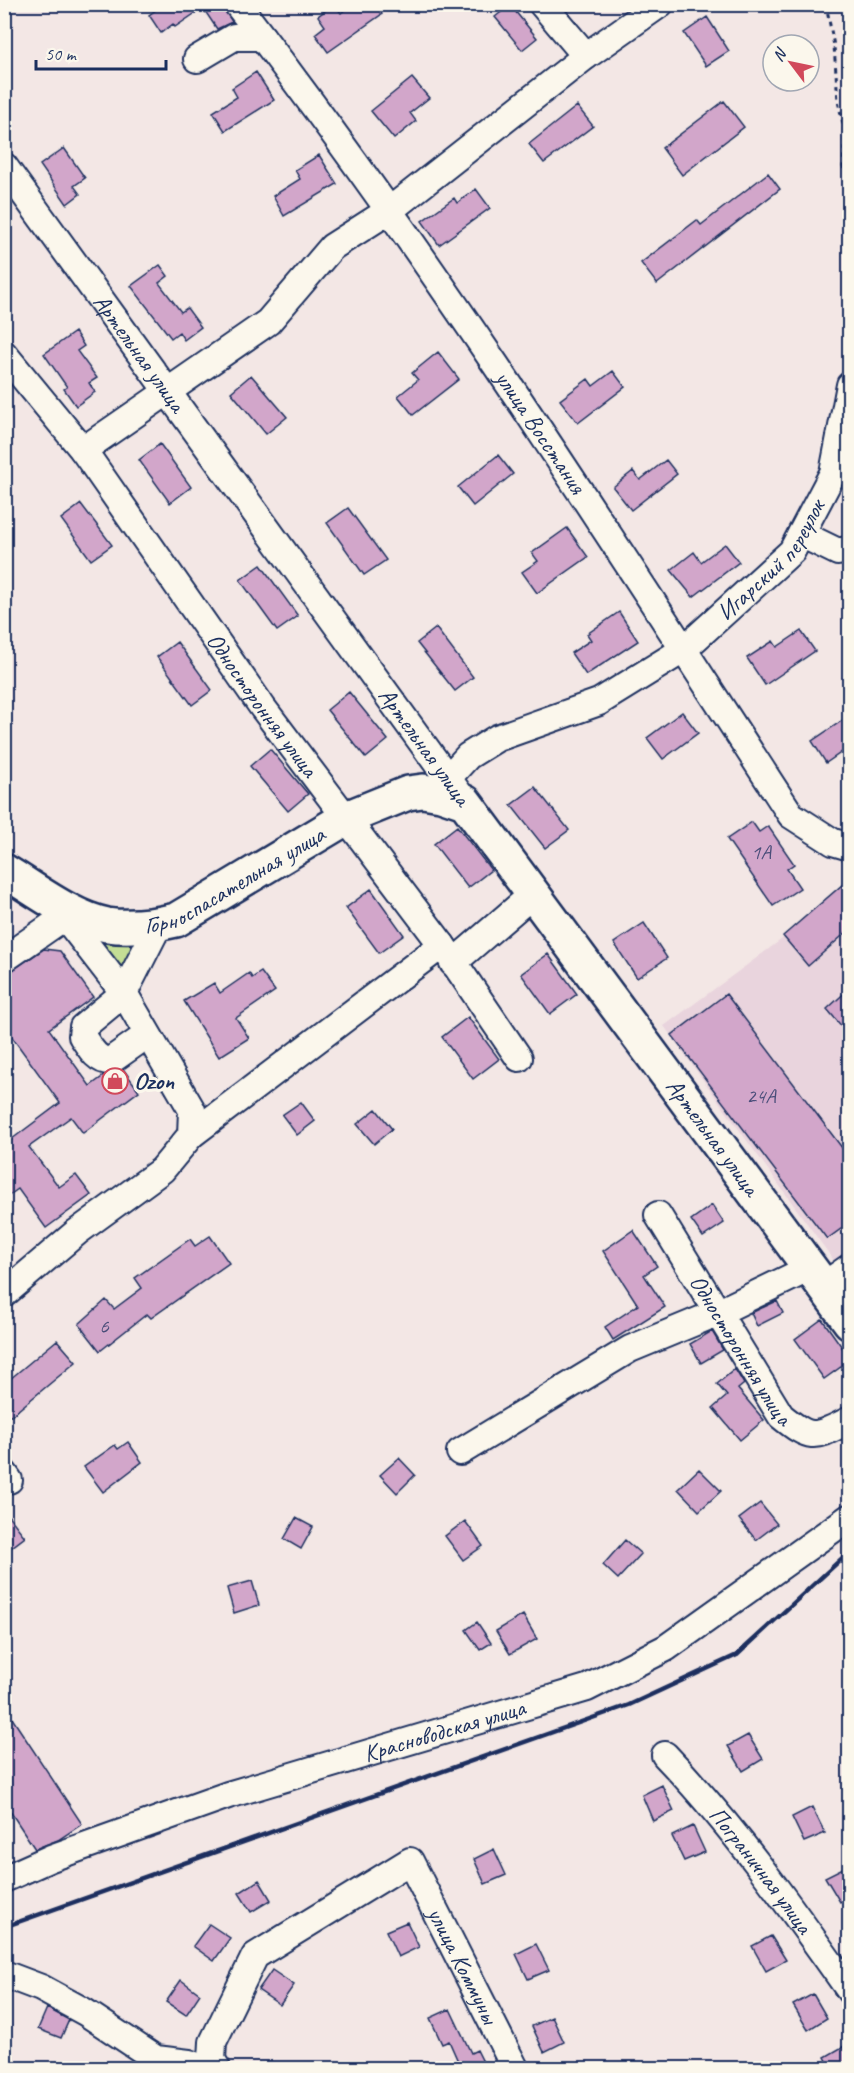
<svg xmlns="http://www.w3.org/2000/svg" width="854" height="2073" viewBox="0 0 854 2073" font-family="Caveat,sans-serif">
  <rect width="100%" height="100%" fill="#f3e7e5"/>
  <filter id="ink" filterUnits="userSpaceOnUse"><feTurbulence type="fractalNoise" baseFrequency=".0167" numOctaves="2"/><feDisplacementMap in="SourceGraphic" scale="12" xChannelSelector="R" yChannelSelector="G"/><feConvolveMatrix kernelMatrix="1 2 1 2 8 2 1 2 1" color-interpolation-filters="sRGB"/></filter>
  <g filter="url(#ink)">
    <path fill="#e9d4dd" d="M849,883v380l-9,6 -176,-243 171,-126z"/>
    <path fill="#c4de95" stroke="#70867a" stroke-width="1.5" d="M95,943h42l-19,29z"/>
    <path fill="#d2a6ca" stroke="#1b2f5e" stroke-width="1.5" d="M164,4h58l10,18 -15,7 -14,-21 -28,19 -2,-3 -12,9 -12,-18z
      M334,4l7,9 11,-9h23l7,10 -54,38 -13,-18 10,-8 -7,-10z
      M510,5l27,33 -15,12 -27,-33z
      M707,17l22,34 -23,15 -22,-33z
      M256,72l18,28 -49,31 -12,-19 24,-15 -5,-9z
      M412,78l17,20 -19,15 6,8 -22,18 -23,-28z
      M724,101l20,26 -62,48 -20,-27z
      M577,106l16,20 -49,37 -15,-19z
      M64,148l21,30 -11,8 6,8 -13,10 -27,-39z
      M319,155l18,29 -53,32 -11,-20 27,-17 -5,-9z
      M768,173l12,16 -123,95 -16,-21 56,-43 4,5z
      M476,189l14,19 -51,37 -17,-24 32,-23 3,5z
      M160,265l8,11 -9,7 22,29 6,-4 14,19 -17,13 -5,-8 -8,6 -40,-52z
      M75,332l9,14 -7,5 20,27 -8,5 6,9 -19,14 -12,-17 3,-2 -23,-33z
      M438,352l21,27 -46,36 -15,-19 20,-16 -6,-7z
      M613,371l12,16 -47,36 -18,-23 28,-21 5,7z
      M251,375l36,42 -21,17 -35,-42z
      M160,444l31,43 -21,16 -31,-43z
      M498,455l15,19 -40,32 -15,-19z
      M666,460l11,14 -46,36 -18,-23 20,-16 7,9z
      M81,504l31,41 -21,15 -30,-41z
      M348,508l38,52 -22,15 -37,-52z
      M567,528l21,29 -51,36 -15,-21 16,-11 -6,-8z
      M725,544l14,18 -46,35 -22,-27 23,-18 7,10z
      M261,565l37,51 -21,15 -37,-51z
      M619,612l19,29 -52,34 -15,-22 20,-13 -4,-6z
      M436,628l37,49 -18,14 -38,-48z
      M801,631l14,20 -50,34 -18,-27 26,-17 4,6z
      M177,642l35,48 -20,15 -35,-48z
      M349,692l39,48 -22,18 -39,-48z
      M682,712l16,21 -35,26 -16,-21z
      M849,716v31l-23,16 -14,-22z
      M270,749l38,45 -20,17 -38,-45z
      M535,787l34,43 -24,18 -34,-43z
      M752,822l7,10 9,-6 26,38 -7,5 13,19 -27,18 -46,-67z
      M457,826l34,44 -23,18 -34,-44z
      M849,879v51l-41,36 -25,-30z
      M371,889l33,46 -25,18 -33,-45z
      M644,923l23,35 -30,20 -23,-35z
      M44,949l16,2 33,46 -44,32 41,57 15,-11 19,-5 15,21 -56,42 -12,-16 -42,30 30,40 17,-12 15,20 -45,33 -28,-39 -14,10v-54l56,-42 -56,-77v-50z
      M548,954l29,40 -27,20 -29,-40z
      M261,972l14,19 -39,27 13,20 -30,19 -35,-56 30,-18 6,10 29,-20 3,5z
      M849,989v46l-22,-26z
      M726,994l123,163v66l-22,16 -155,-204z
      M468,1017l31,42 -26,20 -31,-42z
      M301,1102l14,19 -18,14 -15,-20z
      M376,1109l16,20 -18,15 -17,-20z
      M712,1205l12,18 -21,14 -12,-17z
      M633,1230l24,36 -13,9 21,32 -52,33 -8,-13 33,-22 -35,-54z
      M210,1236l19,27 -78,55 -4,-4 -47,37 -21,-27 27,-24 8,9 28,-21 -7,-10 55,-39 5,7z
      M777,1301l6,12 -26,13 -6,-13z
      M822,1319l27,38v4l-25,18 -29,-40z
      M712,1331l11,19 -22,13 -11,-19z
      M57,1340l19,22 -65,54 -7,-7v-25z
      M735,1369l9,15 -6,5 26,31 -24,20 -27,-32 14,-12 -10,-12z
      M128,1442l14,20 -39,30 -19,-25 31,-22 3,4z
      M399,1458l16,17 -18,18 -17,-18z
      M699,1469l22,22 -22,20 -21,-22z
      M760,1503l17,21 -21,16 -17,-21z
      M4,1510l21,27 -21,16z
      M296,1518l17,9 -12,22 -17,-10z
      M465,1521l18,25 -20,14 -18,-24z
      M625,1540l16,14 -23,25 -15,-14z
      M252,1581l7,24 -25,8 -7,-25z
      M523,1615l14,24 -27,15 -14,-23z
      M477,1622l14,21 -11,7 -14,-20z
      M4,1706l78,118 -24,16 -23,9 -31,-47z
      M748,1735l15,24 -20,12 -15,-25z
      M662,1785l12,26 -21,10 -11,-26z
      M812,1807l13,26 -21,9 -12,-25z
      M693,1826l12,26 -21,9 -12,-25z
      M494,1849l12,26 -21,9 -11,-25z
      M845,1867l4,7v23l-9,5 -15,-25z
      M259,1880l12,20 -20,12 -12,-19z
      M407,1922l12,25 -21,10 -12,-26z
      M209,1924l21,14 -16,23 -21,-15z
      M771,1936l15,24 -20,11 -14,-25z
      M536,1944l13,26 -21,9 -12,-25z
      M272,1970l22,15 -14,20 -22,-15z
      M181,1980l19,14 -14,21 -20,-13z
      M813,1994l14,24 -19,12 -15,-25z
      M47,2008l22,12 -8,18 -23,-9z
      M450,2009l21,44 6,-3 9,18h-25l-12,-27 -7,3 -12,-26z
      M552,2017l12,25 -20,10 -12,-26z
      M844,2046l5,9v13h-18l-6,-11z"/>
    <g fill="none" stroke-linecap="round" stroke-linejoin="round">
      <g stroke="#1b2f5e" stroke-width="30">
        <g id="minor">
          <path id="s1" d="M237,4c200,260 376,537 554,811l42,27 17,5"/>
          <path d="M542,4l44,52"/>
          <path d="M197,59l37,-22h28"/>
          <path id="s2" d="M4,166l461,636"/>
          <path id="s3" d="M4,354l79,96 180,258 179,237 77,113"/>
          <path d="M83,450l185,-128 64,-75 58,-37 196,-154 74,-52"/>
          <path d="M801,534l37,18 12,-3"/>
          <path id="s4" d="M448,778l20,-22 29,-18 102,-36 84,-52 109,-99 41,-78 17,-88"/>
          <path d="M65,917l59,76 -41,34 -1,9c7,10 14,25 28,25l37,-26"/>
          <path d="M4,959l69,-48"/>
          <path d="M453,963l80,-69"/>
          <path d="M191,1135l251,-190"/>
          <path id="s5" d="M658,1215l123,201c32,26 34,21 69,4"/>
          <path d="M823,1286l27,-19"/>
          <path d="M4,1294l73,-62 85,-62 29,-35 1,-25 -68,-117 35,-69"/>
          <path d="M460,1452l170,-103 87,-36 93,-45"/>
          <path d="M4,1473l5,7"/>
          <path id="s6" d="M665,1755c69,72 127,154 185,236"/>
          <path id="s7" d="M4,1879l47,-21 177,-63 359,-107 79,-40 184,-131"/>
          <path d="M4,1974l37,14 44,24 71,47 33,4 16,5"/>
          <path id="s8" d="M217,2068l-5,-8 1,-18 42,-86 155,-95 105,207"/>
        </g>
      </g>
      <g stroke="#1b2f5e" stroke-width="38">
        <g id="major">
          <path id="s9" d="M4,871c31,18 67,47 103,54 21,3 48,0 69,-5l170,-102 62,-25 15,-2 18,3 24,8 385,520"/>
        </g>
      </g>
      <path stroke="#1b2f5e" stroke-width="3" stroke-dasharray="4.5 4.5" stroke-linecap="butt" d="M826,4l8,42 4,55 7,32 -2,34 7,19"/>
      <use href="#minor" stroke="#fbf7ec" stroke-width="26"/>
      <use href="#major" stroke="#fbf7ec" stroke-width="33"/>
      <path stroke="#1b2f5e" stroke-width="4.5" d="M4,1927l625,-222 108,-50 113,-104"/>
    </g>
  </g>
  <defs>
    <g id="shop-ring" transform="scale(1.35)"><circle r="9.5" fill="#fbf7ec" stroke="#d1495b" stroke-width="1.5"/><path d="M-5-2.5h2.3a2.7 3.5 0 0 1 5.4 0H5L5.5 6h-11ZM-1.5-2.5h3a1.5 2.3 0 0 0-3 0Z" fill="#d1495b"/></g>
  </defs>
  <g fill-rule="evenodd">
    <use href="#shop-ring" x="115" y="1081"/>
  </g>
  <g text-anchor="middle" dominant-baseline="central" stroke-width="6" stroke-linejoin="round" paint-order="stroke">
    <g font-size="21" fill="#494d79">
      <text x="761" y="852">1А</text>
      <text x="761" y="1096">24А</text>
      <text x="104" y="1326">6</text>
    </g>
    <g font-size="24" fill="#1b2f5e" stroke="#fbf7ec">
      <text stroke="none"><textPath href="#s2" startOffset="231">Артельная улица</textPath></text>
      <text stroke="none"><textPath href="#s1" startOffset="525">улица Восстания</textPath></text>
      <text stroke="none"><textPath href="#s4" startOffset="398">Игарский переулок</textPath></text>
      <text stroke="none"><textPath href="#s3" startOffset="436">Односторонняя улица</textPath></text>
      <text stroke="none"><textPath href="#s2" startOffset="717">Артельная улица</textPath></text>
      <text stroke="none"><textPath href="#s9" startOffset="256">Горноспасательная улица</textPath></text>
      <text stroke="none"><textPath href="#s9" startOffset="927">Артельная улица</textPath></text>
      <text stroke="none"><textPath href="#s5" startOffset="158">Односторонняя улица</textPath></text>
      <text stroke="none"><textPath href="#s7" startOffset="465">Красноводская улица</textPath></text>
      <text stroke="none"><textPath href="#s6" startOffset="150">Пограничная улица</textPath></text>
      <text stroke="none"><textPath href="#s8" startOffset="422">улица Коммуны</textPath></text>
    </g>
    <g font-size="24" font-weight="bold" fill="#1b2f5e" stroke="#fbf7ec" text-anchor="start">
      <text x="134" y="1081">Ozon</text>
    </g>
  </g>
  <rect width="854" height="2073" fill="none" stroke="#fbf7ec" stroke-width="24"/>
  <rect x="12" y="12" width="830" height="2049" fill="none" stroke="#1b2f5e" stroke-width="2" filter="url(#ink)"/>
  <g transform="translate(791 63) rotate(302)"><circle r="28" fill="#fbf7ec" stroke="#a1a7b3" stroke-width="1.5"/>
  <path d="M0-4.5L10 22L0 15L-10 22Z" fill="#d1495b"/>
  <text y="-9" font-size="16" font-weight="bold" text-anchor="middle" fill="#1b2f5e">N</text>
  </g>
  <path d="M36 60v9h130v-9" fill="none" stroke="#1b2f5e" stroke-width="3"/>
  <text x="45" y="60" font-size="18" fill="#1b2f5e" stroke="#fbf7ec" stroke-width="4.5" paint-order="stroke">50 m</text>
</svg>
